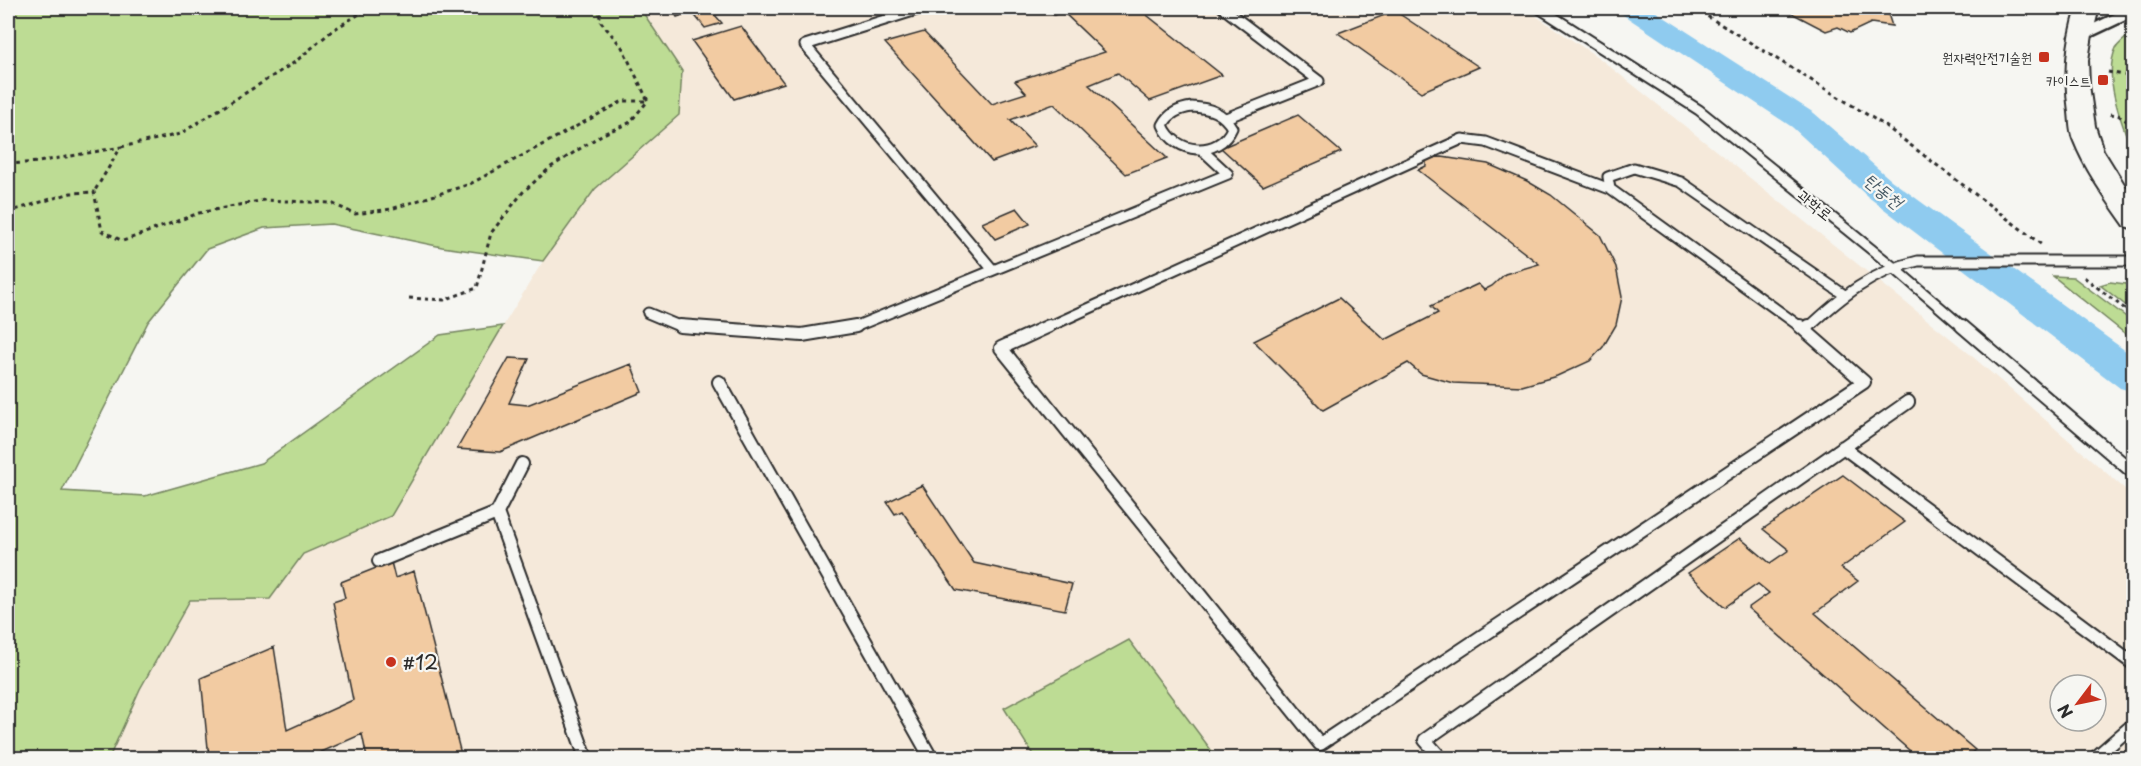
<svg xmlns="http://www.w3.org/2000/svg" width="2141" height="766" viewBox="0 0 2141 766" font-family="'Playpen Sans','Poor Story',sans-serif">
  <rect width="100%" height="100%" fill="#f6f6f2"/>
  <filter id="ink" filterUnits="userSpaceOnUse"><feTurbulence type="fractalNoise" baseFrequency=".0167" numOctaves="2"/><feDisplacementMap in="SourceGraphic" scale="12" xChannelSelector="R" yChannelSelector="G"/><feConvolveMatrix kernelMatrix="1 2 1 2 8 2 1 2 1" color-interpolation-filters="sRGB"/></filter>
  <g filter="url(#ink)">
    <path fill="#f5e9da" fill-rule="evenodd" d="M640,8h884l75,50 121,96 245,196 168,146v262h-2024l31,-69 50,-89 80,-1 33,-45 88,-38 112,-190 40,-65 52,-72 84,-74 3,-44zM2060,685h36v36h-36z"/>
    <path fill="#bddc94" stroke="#748460" stroke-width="1.5" d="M8,8h632l42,63 -3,44 -84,74 -52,72 -101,-14 -111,-23 -67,4 -57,21 -59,73 -86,169 83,5 116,-33 179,-128 63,-9 -112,190 -88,38 -33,45 -80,1 -50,89 -31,69h-101z
      M2133,32v121c-10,-27 -31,-76 -17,-105 3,-5 12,-12 17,-16z
      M2053,276l20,1 60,45v18z
      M2110,282l23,3v26l-33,-26z
      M1129,640l88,118h-182l-31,-50z"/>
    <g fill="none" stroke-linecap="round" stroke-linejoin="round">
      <path fill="#8fcbef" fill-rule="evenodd" d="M1618,8h32l164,105 77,67 243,177v35l-14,-4 -253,-192 -75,-69 -170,-113z"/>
    </g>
    <path fill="#f2cba2" stroke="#2b2b2b" stroke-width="1.5" d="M672,8h56l2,2 -15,5 7,8 -17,5 -13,-16 -15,5z
      M1046,8h92l84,67 -72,26 -32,-28 -29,12 78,73 -41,16 -72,-70 -44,16 25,26 -43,16 -107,-119 39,-11 68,72 34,-11 -11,-12 90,-29 -43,-41 -8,4z
      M1782,8h114l3,1 -11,5 4,12 -21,-3 -21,10 -12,-6 -12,4z
      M1395,11l84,56 -58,25 -83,-59z
      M741,26l43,57 -50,16 -42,-58z
      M1298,115l43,37 -78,34 -42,-38z
      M1442,157l46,7 39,17 24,14 49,40 16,32 6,30 -6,28 -13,22 -13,14 -33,15 -35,10 -69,-3 -32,-9 -13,-11 -85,47 -69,-69 85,-43 46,42 53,-27 -7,-7 47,-22 6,6 8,-4 13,-12 34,-10 -121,-94 8,-4v-8z
      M1017,208l13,16 -35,15 -13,-16z
      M509,358l20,1 -20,44 18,2 104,-41 11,28 -142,60 -43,-3z
      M1843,475l62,47 -64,46 17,13 -43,32 160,137 -10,8h-18l-10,-8 -11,8h-8l-170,-150 21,-15 -11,-9 -33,23 -37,-34 52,-35 30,25 19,-13 -26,-21z
      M922,485l52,78 98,21 -7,26 -109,-20 -54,-79 -7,3 -8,-12z
      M391,562l4,16 19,-7 48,187h-95l-5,-24 -54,24h-99l-8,-80 73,-31 13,83 66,-30 -20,-98 12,-4 -4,-16z"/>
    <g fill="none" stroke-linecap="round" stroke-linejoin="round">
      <g stroke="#2b2b2b" stroke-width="13">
        <path id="lane-far1" d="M923,8l-118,37 188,225
          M1223,8l96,73
          M1539,8l160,102 193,156 72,62
          M1192,107c17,1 31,5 40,21 -13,30 -57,27 -69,-3 6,-12 16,-16 29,-18z
          M1226,118l93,-37
          M1610,189l-2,-12 26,-9 47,14 162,112
          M648,313l31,13 21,2
          M852,328l376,-154 -27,-25
          M1046,328l416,-189 24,3 124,47 192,139
          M1808,328c33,-31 65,-57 110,-67h216"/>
      </g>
      <g stroke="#2b2b2b" stroke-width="16">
        <path id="lane" d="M680,326l122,9 54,-9
          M1049,326l-48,22 319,396 544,-362 -64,-56
          M1962,326l172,147
          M1805,330l4,-4
          M719,382l212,376
          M1843,447l291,217
          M522,464l-25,49 89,245
          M379,561l118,-48
          M1441,758l-16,-18 483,-338
          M2095,758l39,-34"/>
      </g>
      <g stroke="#2b2b2b" stroke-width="5">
        <path id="street" d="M2127,8h7v8l-51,24 -5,2 -8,-5 3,-3z"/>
      </g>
      <g stroke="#2b2b2b" stroke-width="4">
        <path id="secondary" d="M2077,8h22l-7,27 -4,25 1,25 6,41 8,24 31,50v29l-9,-3c-19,-27 -40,-56 -52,-87 -3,-8 -3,-18 -4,-27 -5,-37 -3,-68 8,-104z"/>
      </g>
      <path stroke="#2b2b2b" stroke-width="3" stroke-dasharray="4 4" stroke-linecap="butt" d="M1694,8l190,117 158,120
        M361,13l25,-5
        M2108,72l26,5
        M2110,114l8,1 16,11
        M121,147l59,-13 115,-72 38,-32 28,-17 -2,-5
        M8,164l30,-2 83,-15 -27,45
        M8,212l63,-19 23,-1 8,39 21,10 76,-28 65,-13 67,3 24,11 36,-5 79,-25 153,-83h25l-26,-54 -21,-25 -3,-14
        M2084,277l50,39
        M409,298l35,2 33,-12 14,-55 32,-41 28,-25 52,-33 26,-11 19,-22"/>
      <use href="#lane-far1" stroke="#f6f6f2" stroke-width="9"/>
      <use href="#lane" stroke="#f6f6f2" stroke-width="12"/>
      <use href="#street" fill="#f6f6f2" fill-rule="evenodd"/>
      <use href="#secondary" fill="#f6f6f2" fill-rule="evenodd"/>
    </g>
  </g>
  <g fill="#c8321e" stroke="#f6f6f2" stroke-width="2">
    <rect x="2038" y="51" width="12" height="12" rx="3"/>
    <rect x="2097" y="74" width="12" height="12" rx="3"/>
    <circle cx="391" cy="662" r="6"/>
  </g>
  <g text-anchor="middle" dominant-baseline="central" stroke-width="4.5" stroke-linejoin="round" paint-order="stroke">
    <g font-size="14" fill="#2b2b2b" stroke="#f6f6f2" text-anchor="end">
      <text x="2032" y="57">원자력안전기술원</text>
      <text x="2091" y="80">카이스트</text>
    </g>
    <g font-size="16" fill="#2b2b2b" stroke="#f6f6f2">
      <text transform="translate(1816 204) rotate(39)">과학로</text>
    </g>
    <g font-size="18" font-style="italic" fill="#495b66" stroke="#f6f6f2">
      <text transform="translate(1884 190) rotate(39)">탄동천</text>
    </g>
    <g font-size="20" fill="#2b2b2b" stroke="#f6f6f2" text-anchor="start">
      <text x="403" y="662">#12</text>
    </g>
  </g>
  <rect width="2141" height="766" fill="none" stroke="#f6f6f2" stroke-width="30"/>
  <rect x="15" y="15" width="2111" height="736" fill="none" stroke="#2b2b2b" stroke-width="2" filter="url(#ink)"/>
  <g transform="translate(2078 703) rotate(238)"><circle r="28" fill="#f6f6f2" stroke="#a5a5a2" stroke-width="1.5"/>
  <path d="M0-4.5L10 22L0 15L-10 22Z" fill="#c8321e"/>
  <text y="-9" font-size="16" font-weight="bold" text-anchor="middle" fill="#2b2b2b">N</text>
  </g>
</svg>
